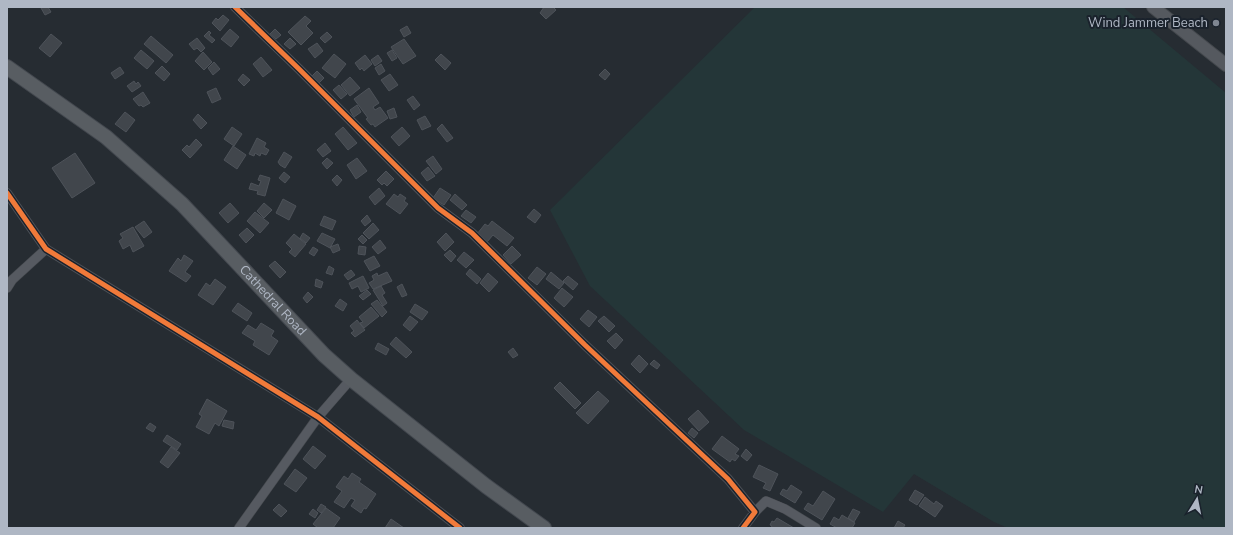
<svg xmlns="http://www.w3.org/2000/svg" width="1233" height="535" viewBox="0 0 1233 535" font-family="'Nunito Sans',sans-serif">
  <rect width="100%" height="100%" fill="#262c32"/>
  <path fill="#243638" d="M755,7h368l103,86v435h-218l-14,-6 -80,-48 -31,38 -139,-82 -154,-144 -40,-76z"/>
  <path fill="#41464c" stroke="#4e535a" d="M42,7h6l3,5 -6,3 -4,-7z
    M544,7h9l3,3 -10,9 -6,-6z
    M223,15l6,5 -9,11 -8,-8 4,-5 2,2z
    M305,16l6,5 -5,5 7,7 -12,12 -13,-13z
    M407,26l4,7 -7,4 -4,-7z
    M230,29l9,8 -8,10 -10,-8z
    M275,29l6,6 -5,4 -6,-5z
    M209,31l2,2 -2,2 6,5 -3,3 -8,-7z
    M327,32l5,5 -7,6 -5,-5z
    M51,34l11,9 -12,14 -11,-9z
    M151,36l22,19 -7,8 -22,-19z
    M197,38l8,10 -4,4 -4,-4 -3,2 -5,-6z
    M290,38l6,6 -6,5 -6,-5z
    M404,39l12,17 -13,8 -12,-17z
    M317,43l6,8 -8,7 -7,-9z
    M141,50l13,11 -7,8 -13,-11z
    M392,50l5,8 -5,3 -5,-8z
    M203,52l9,10 -8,8 -9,-9z
    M334,54l12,10 -11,14 -13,-10z
    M441,54l10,9 -6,7 -10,-10z
    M365,55l7,9 -8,7 -2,-3 -2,2 -5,-7z
    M378,55l4,6 -7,5 -4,-6z
    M261,57l11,13 -9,7 -10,-13z
    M214,62l6,7 -7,6 -5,-7z
    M381,64l4,7 -6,4 -4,-7z
    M162,66l8,8 -6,7 -9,-8z
    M120,67l4,6 -9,6 -4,-6z
    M605,69l5,5 -5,6 -6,-5z
    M317,71l7,7 -5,5 -7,-7z
    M243,74l7,6 -6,6 -6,-6z
    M390,74l8,11 -9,6 -8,-11z
    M350,77l10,11 -10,8 -9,-11z
    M134,81l2,3 2,-2 3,4 -9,6 -5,-6z
    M339,85l8,9 -6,5 -8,-9z
    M216,88l5,11 -9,4 -5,-11z
    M369,88l10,15 -6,4 2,3 5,-3 8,11 -13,9 -2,-3 -2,1 -5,-6 2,-1 -14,-19z
    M143,92l7,11 -7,4 -2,-2 -2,1 -6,-7z
    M413,96l7,9 -6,5 -7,-10z
    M357,105l4,7 -7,5 -4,-7z
    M394,108l3,9 -7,2 -3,-8z
    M125,112l10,8 -9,12 -11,-8z
    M198,114l9,9 -6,6 -8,-9z
    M425,116l6,10 -9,4 -5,-10z
    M442,124l11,14 -6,4 -10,-13z
    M232,127l10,7 -8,12 -10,-7z
    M343,127l14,16 -9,7 -13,-16z
    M402,127l8,9 -11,10 -8,-9z
    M257,138l9,5 -2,4 5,3 -3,5 -5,-2 -1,3 -5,-3 -1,3 -5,-2z
    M196,139l6,6 -12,13 -8,-8 5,-5 2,2z
    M325,143l6,8 -8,6 -6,-7z
    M233,146l13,9 -9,14 -13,-9z
    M284,152l8,5 -7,11 -5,-3 -2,-3z
    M75,153l20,30 -23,15 -20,-30z
    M433,156l9,13 -6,5 -10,-13z
    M327,158l6,5 -6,6 -5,-6z
    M357,158l10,13 -11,8 -9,-14z
    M428,167l7,9 -8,5 -6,-8z
    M386,171l8,8 -7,7 -3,-3 -2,2 -5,-5z
    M284,172l6,5 -5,6 -6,-5z
    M260,175l10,3 -5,18 -8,-2 1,-3 -9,-2 2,-6 8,3 2,-5 -3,-1z
    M337,175l5,5 -5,6 -5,-6z
    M379,188l6,8 -10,9 -6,-8z
    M440,188l11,7 -7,10 -11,-7z
    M394,194l4,3 2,-3 6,4 -2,3 4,3 -8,10 -14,-10z
    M455,194l12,11 -5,5 -12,-10z
    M283,199l13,7 -7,14 -13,-7z
    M230,203l9,10 -11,10 -9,-10z
    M264,203l8,7 -8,8 -7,-7z
    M534,209l7,6 -6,8 -8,-6z
    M466,210l10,7 -5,6 -10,-7z
    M255,212l14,11 -9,10 -13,-12z
    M367,215l4,6 -6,5 -4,-5z
    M324,216l12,5 -4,9 -12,-5z
    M144,221l8,11 -8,6 -9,-11z
    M492,221l22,17 -7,8 -14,-11 -6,7 -10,-8 8,-10 3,2z
    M373,223l6,7 -10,9 -6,-6z
    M133,227l11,19 -11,6 -3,-7 -7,4 -4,-8 4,-3 -3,-4z
    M247,228l7,7 -8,8 -7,-8z
    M303,233l7,5 -4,5 -6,-5z
    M322,233l13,6 -5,9 -13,-7z
    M446,233l8,9 -9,9 -8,-9z
    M294,234l12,10 -11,13 -6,-5 3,-3 -6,-6z
    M362,235l5,5 -4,4 -5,-5z
    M380,240l6,8 -8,6 -6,-7z
    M338,244l2,6 -7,3 -3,-6z
    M359,246l7,1 -1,8 -7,-1z
    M512,246l9,9 -10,9 -8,-9z
    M313,247l5,3 -4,6 -5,-3z
    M450,250l6,6 -5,6 -7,-7z
    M464,252l10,8 -8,8 -9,-8z
    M184,255l9,6 -8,11 6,4 -5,6 -17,-11 9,-13 3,3z
    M374,256l6,10 -10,5 -6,-10z
    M275,261l11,11 -6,6 -11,-12z
    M329,266l5,3 -2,6 -6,-2z
    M537,267l9,7 -9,11 -9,-7z
    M470,269l11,10 -4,5 -11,-10z
    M351,270l4,5 -7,5 -4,-5z
    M387,272l5,9 -19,8 -4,-6 5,-3 -2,-4 5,-3 1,3z
    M551,272l13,11 -5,6 -13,-10z
    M488,273l10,9 -9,10 -9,-9z
    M363,276l6,12 -8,4 -3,-6 -6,3 -3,-6z
    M568,276l10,8 -5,6 -10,-9z
    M215,279l11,8 -13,18 -15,-10 8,-12 4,3z
    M316,279l7,3 -2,6 -6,-2z
    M402,284l5,11 -5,2 -5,-10z
    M381,286l4,7 -3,2 5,8 -4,3 -10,-16z
    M562,288l11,9 -9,10 -10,-9z
    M367,290l4,4 -8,6 -4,-4z
    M308,292l5,5 -6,6 -4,-5z
    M340,299l7,5 -4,7 -8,-5z
    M377,300l10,12 -5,5 -11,-13z
    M238,303l14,10 -5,8 -15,-10z
    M415,304l13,8 -6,8 -12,-8z
    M371,307l8,9 -15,12 -4,-5 3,-1 -4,-5z
    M588,310l9,7 -8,10 -9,-8z
    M410,316l8,6 -8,9 -7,-6z
    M604,316l11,10 -6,6 -11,-11z
    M357,320l8,10 -10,7 -4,-4 3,-2 -4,-5z
    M261,323l13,8 -3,5 7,5 -9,14 -16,-10 2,-4 -13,-8 6,-8 8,5z
    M616,333l7,7 -8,9 -8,-8z
    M396,337l16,15 -6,6 -16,-14z
    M378,343l11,6 -3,6 -11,-6z
    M513,348l5,7 -5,3 -5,-6z
    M639,355l9,9 -8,9 -9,-9z
    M654,360l6,5 -3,4 -7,-5z
    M560,382l21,21 -6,6 -21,-21z
    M598,391l11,10 -21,23 -12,-11z
    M207,399l20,12 -8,15 -4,-3 -6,11 -13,-7 6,-11 -3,-2z
    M698,410l11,12 -10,9 -11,-12z
    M224,420l10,2 -1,7 -11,-3z
    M150,423l6,4 -3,5 -7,-4z
    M692,428l6,5 -4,5 -6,-5z
    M167,435l14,9 -4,6 -14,-9z
    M722,436l17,13 -4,5 4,2 -4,5 -3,-2 -2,3 -18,-13z
    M313,446l13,10 -11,13 -12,-10z
    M171,447l9,6 -12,15 -8,-6z
    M746,449l6,6 -5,6 -6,-5z
    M759,465l19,9 -8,17 -7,-3 3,-5 -13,-6z
    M295,469l12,9 -11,14 -12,-8z
    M352,473l9,6 -2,3 17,12 -10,15 -2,-1 -3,5 -10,-7 4,-6 -4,-2 -7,10 -10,-6 8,-11 -6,-4 8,-11 4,3z
    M791,485l11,7 -7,11 -15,-9 3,-5 4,2z
    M915,490l9,5 -7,10 -8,-5z
    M823,491l12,8 -13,21 -18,-11 4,-6 5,3z
    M925,497l9,7 2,-3 7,5 -8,11 -16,-11z
    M279,504l8,7 -6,6 -8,-7z
    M321,504l5,3 -5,6 -4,-3z
    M326,508l14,10 -7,10h-15l-5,-4z
    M313,509l5,4 -3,5 -6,-4z
    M853,509l7,3 -6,10 -6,-4z
    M842,515l13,8 -3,5h-15l-7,-4 4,-7 5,3z
    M777,518l17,10h-23l1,-2 -2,-1 2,-4 2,1z
    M391,519l13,9h-19z
    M898,521l7,4 -2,3h-9z"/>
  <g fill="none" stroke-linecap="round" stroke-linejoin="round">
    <g stroke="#44484d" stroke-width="10">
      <path id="street" d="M235,7l64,62 139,139 34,25 113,112 143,134 27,33 -12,16
        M7,193l39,56 272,168 142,111
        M7,288l5,-8 34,-31
        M755,512l11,-11 19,8 31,19
        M239,528l79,-111 33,-38"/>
    </g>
    <g stroke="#44484d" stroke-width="14">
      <path id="secondary" d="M1153,7l73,58"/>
    </g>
    <g stroke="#43484f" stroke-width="16">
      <g id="primary">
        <path id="s1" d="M7,67l99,70 76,67 142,151 27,24 135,107 58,42"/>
      </g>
    </g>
    <use href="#street" stroke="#565a61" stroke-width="9"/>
    <use href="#secondary" stroke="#55595f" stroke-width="12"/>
    <use href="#primary" stroke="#585d62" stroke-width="14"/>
    <g stroke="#1a222c" stroke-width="8">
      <path id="cycleway" d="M235,7l64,62 139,139 34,25 113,112 143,134 27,33 -12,16
        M7,193l39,56 272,168 142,111"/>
    </g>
    <use href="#cycleway" stroke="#f17a3a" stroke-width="5"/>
  </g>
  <circle fill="#7f8691" stroke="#1a222c" stroke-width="1.5" cx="1216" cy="23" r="4"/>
  <g text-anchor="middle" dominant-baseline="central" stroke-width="4" stroke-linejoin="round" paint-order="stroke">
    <g font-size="13" fill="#afb7c4" stroke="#1a222c" text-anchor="end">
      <text x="1208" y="23">Wind Jammer Beach</text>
    </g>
    <g font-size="13" fill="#afb7c4" stroke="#1a222c">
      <text stroke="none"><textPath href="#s1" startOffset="355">Cathedral Road</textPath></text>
    </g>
  </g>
  <rect width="1233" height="535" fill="none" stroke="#afb7c4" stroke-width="16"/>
  <g transform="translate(1197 499) rotate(10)" stroke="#1a222c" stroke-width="3" paint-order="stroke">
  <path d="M0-3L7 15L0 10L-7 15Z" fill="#afb7c4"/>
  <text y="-6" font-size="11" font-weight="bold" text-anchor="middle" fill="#afb7c4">N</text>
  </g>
</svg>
